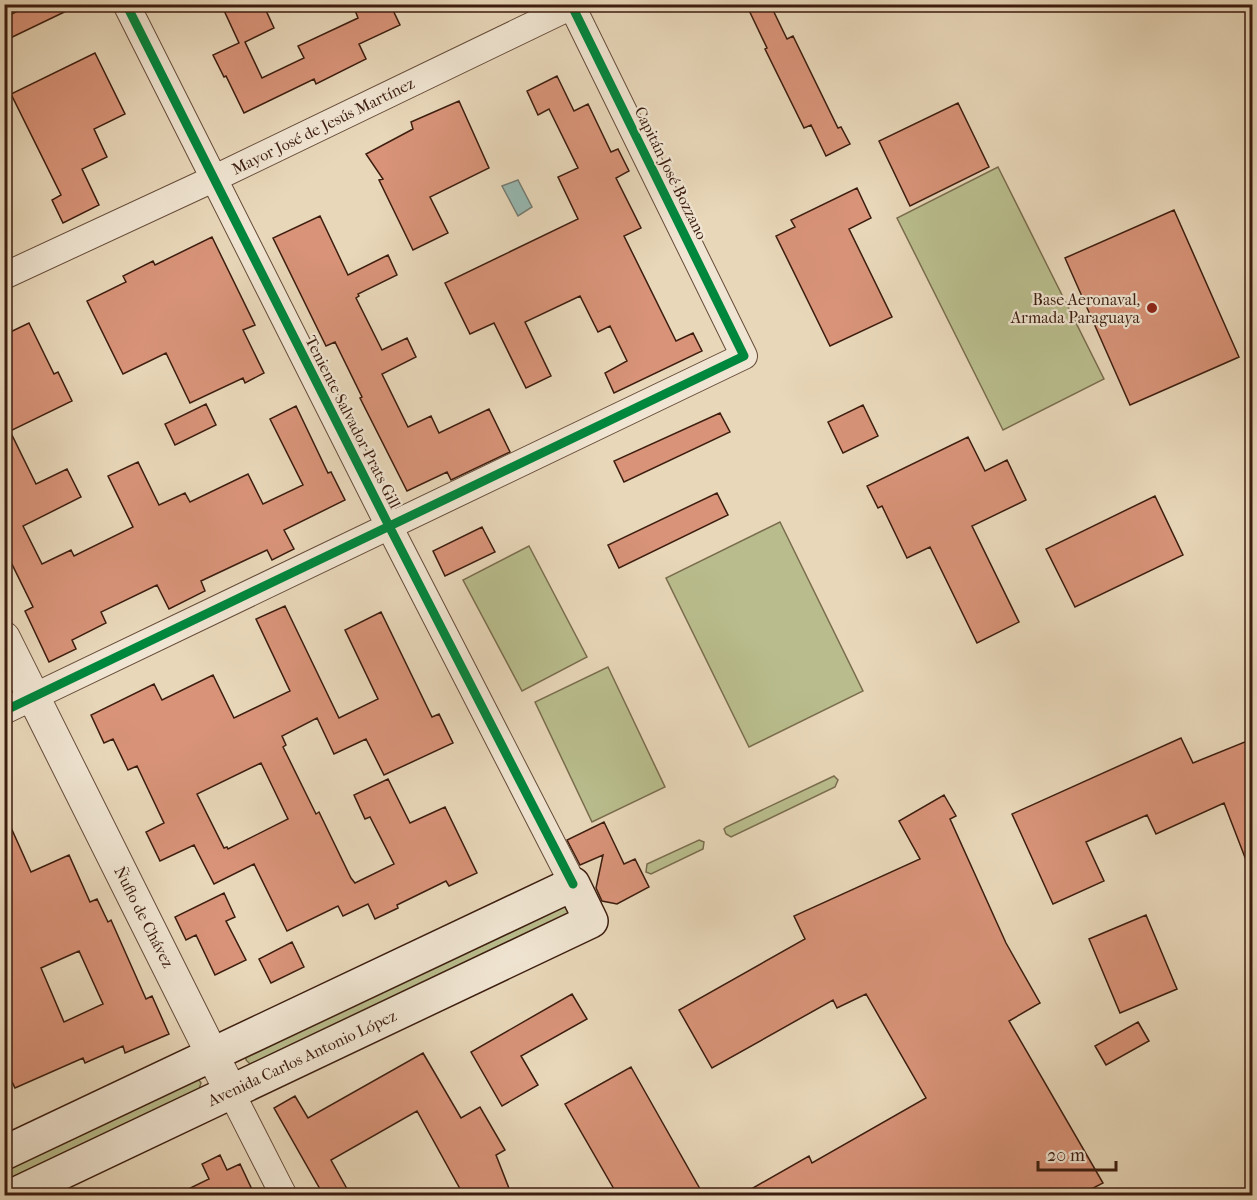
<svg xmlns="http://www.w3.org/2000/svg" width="1257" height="1200" viewBox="0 0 1257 1200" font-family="'IM FELL French Canon',serif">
  <rect width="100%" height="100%" fill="#e8d7b9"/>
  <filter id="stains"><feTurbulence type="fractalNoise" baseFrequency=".00333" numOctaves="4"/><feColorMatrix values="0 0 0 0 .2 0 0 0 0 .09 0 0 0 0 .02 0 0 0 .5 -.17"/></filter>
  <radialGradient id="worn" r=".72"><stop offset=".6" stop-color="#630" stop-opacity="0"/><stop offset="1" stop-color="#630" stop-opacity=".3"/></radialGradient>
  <path fill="#b9bd8d" stroke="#7a6d4e" stroke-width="1.5" d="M998,167l106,212 -101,51 -106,-212z
    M780,522l83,169 -114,56 -83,-169z
    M529,546l58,111 -65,34 -59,-111z
    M608,667l57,120 -73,35 -57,-120z
    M834,776l4,4 -3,7 -104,50 -5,-3 -2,-5 2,-2z
    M699,840l5,2 -1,7 -52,25 -5,-2 1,-8z
    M568,902l5,10 -319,151 -4,1 -4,-4v-4z
    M198,1079l3,4 -2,6 -194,92v-12z"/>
  <path fill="#97b9b3" stroke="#737b71" stroke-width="1.5" d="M518,180l14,27 -14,9 -16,-30z"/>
  <path fill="#d89378" stroke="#3c1d0f" stroke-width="1.5" fill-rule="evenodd" d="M31,4h50l-77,37v-23z
    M221,4h42l11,24 -29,14 17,36 42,-20 -6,-12 60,-28 -3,-8 11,-6h24l10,21 -41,19 7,15 -50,25 -2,-5 -70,34 -18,-37 -2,1 -11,-22 26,-12z
    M746,4h24l17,35 6,-3 45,92 3,-1 9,17 -24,12 -15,-31 -7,3 -39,-79 2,-1z
    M95,53l30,61 -31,15 13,28 -25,12 17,36 -36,18 -11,-23 9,-5 -50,-101z
    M557,76l17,35 14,-7 23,48 7,-3 11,22 -13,7 25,50 -17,8 52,105 17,-8 9,18 -88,42 -9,-20 22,-12 -17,-35 -12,6 -18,-36 -55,26 26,54 -25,12 -32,-65 -24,11 -25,-51 133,-64 -20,-42 20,-9 -29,-59 -11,6 -11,-24z
    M459,101l30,67 -59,29 18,36 -35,17 -34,-70 4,-1 -17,-25 47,-25 -2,-7z
    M958,103l31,64 -79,39 -31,-65z
    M857,188l14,30 -22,11 43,88 -62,29 -54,-110 19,-9 -4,-7z
    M1174,210l65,147 -109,48 -65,-147z
    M320,216l28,59 40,-20 9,20 -39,19 1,2 -3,2 26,52 25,-12 9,19 -34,17 26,53 23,-11 8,17 50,-24 21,43 -59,28 -4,-8 -40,19 -47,-93 2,-1 -27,-55 -9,4 -53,-108z
    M212,237l43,88 -12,5 21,43 -19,10 -2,-5 -53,25 -24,-50 -43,21 -36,-73 39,-19 -3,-6 30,-15 2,4z
    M29,323l25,51 4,-2 14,29 -62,30 26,53 31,-15 14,28 -58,29 19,38 29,-14 3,6 59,-29 -25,-51 30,-14 21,43 26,-12 5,9 58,-28 15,30 40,-19 -33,-66 26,-13 32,67 3,-1 14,28 -61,30 10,19 -22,11 -5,-10 -66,31 4,10 -36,18 -12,-24 -56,27 5,11 -34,17 4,9 -27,13 -24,-51 8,-4 -29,-59v-213z
    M206,404l10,21 -41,20 -10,-21z
    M863,405l15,31 -35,17 -15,-31z
    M720,413l10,19 -106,50 -10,-21z
    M968,437l17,34 22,-11 19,40 -54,26 47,96 -42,21 -47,-96 -23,11 -25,-52 -4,2 -11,-22z
    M717,493l11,22 -109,53 -11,-23z
    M1155,496l28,59 -108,52 -29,-58z
    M482,527l13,25 -50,24 -12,-25z
    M285,606l54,112 39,-19 -33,-69 36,-18 51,105 7,-3 14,29 -69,32 -18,-36 -32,15 -17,-36 -35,18 4,9 -3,2 33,67 3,-2 32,66 4,5 39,-19 -24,-47 -5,2 -11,-24 34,-16 22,44 35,-16 32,66 -28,13 -3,-5 -49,24 1,3 -23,11 -7,-15 -25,12 -5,-10 -51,25 -33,-67 -40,20 -20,-39 -34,16 -14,-29 18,-9 -27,-57 -9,4 -15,-31 -9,4 -13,-28 63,-31 8,16 51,-25 21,43 56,-27 -34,-72zM261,763l27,56 -60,30 -1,-2 -3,1 -27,-54z
    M1181,738l12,25 59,-24v134h-1l-27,-70 -68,31 -9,-19 -61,27 18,39 -51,23 -41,-90z
    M944,795l12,21 -6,3 56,124 34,60 -31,18 94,162 -25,13h-339l70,-40 3,7 114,-65 -60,-104 -29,14 -4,-8 -121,68 -33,-58 126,-71 -11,-23 126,-57 -21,-38z
    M4,812l27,60 38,-17 21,47 7,-3 11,23 3,-2 35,79 6,-3 17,38 -44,19 -2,-7 -38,17 -2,-5 -68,30 -11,-23zM79,951l24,53 -39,18 -23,-54z
    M604,822l20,42 11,-5 14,28 -32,17 -15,-3 -6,-13 7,-33 -23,10 -13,-25z
    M224,893l11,24 -9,4 20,39 -31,15 -19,-40 -10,5 -11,-23z
    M1146,915l31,74 -57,24 -31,-74z
    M292,942l12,25 -33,16 -12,-24z
    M572,994l15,25 -66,37 17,29 -36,21 -31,-54z
    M1138,1022l11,19 -43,24 -11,-19z
    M423,1053l38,65 19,-11 25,43 -9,5 16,41h-48l-47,-85 -86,49 20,36h-27l-50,-88 21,-12 13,22z
    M631,1067l73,129h-86l-53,-92z
    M220,1155l7,15 13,-6 15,32h-81l35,-17 -7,-15z"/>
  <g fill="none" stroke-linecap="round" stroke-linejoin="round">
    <g stroke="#674c3a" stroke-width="28">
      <path id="minor" d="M126,4l263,522 184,358
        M4,276l209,-97 363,-175
        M4,711l740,-355 -173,-352
        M231,1092l53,104"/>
    </g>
    <g stroke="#674c3a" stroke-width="34">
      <path id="tertiary" d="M4,638l227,454"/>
    </g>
    <g stroke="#3c1d0f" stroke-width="36">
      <path id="secondary" d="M4,1153l569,-269 18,37 -579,275"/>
    </g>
    <use href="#minor" stroke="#f0e5d2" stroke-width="26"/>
    <use href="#tertiary" stroke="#f0e5d2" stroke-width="32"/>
    <use href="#secondary" stroke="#f0e5d2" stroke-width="33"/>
    <g stroke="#f0e5d2" stroke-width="13">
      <path id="cycleway" d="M126,4l263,522 184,358
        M4,711l740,-355 -173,-352"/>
    </g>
    <use href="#cycleway" stroke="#00873e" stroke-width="9"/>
  </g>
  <circle fill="#8f2418" stroke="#f0e5d2" stroke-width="2" cx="1152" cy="308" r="6"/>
  <g text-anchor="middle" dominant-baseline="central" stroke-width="4.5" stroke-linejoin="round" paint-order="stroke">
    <g font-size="16" fill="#3c1d0f" stroke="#f0e5d2">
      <text transform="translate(323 126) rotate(-26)">Mayor José de Jesús Martínez</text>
      <text transform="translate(671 173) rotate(64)">Capitán José Bozzano</text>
      <text transform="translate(353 422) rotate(63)">Teniente Salvador Prats Gill</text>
      <text transform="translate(144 917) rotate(63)">Ñuflo de Chávez</text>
      <text transform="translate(302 1058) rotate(-25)">Avenida Carlos Antonio López</text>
    </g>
    <g font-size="16" fill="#3c1d0f" stroke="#f0e5d2" text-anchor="end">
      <text x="1140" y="299">Base Aeronaval,<tspan x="1140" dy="18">Armada Paraguaya</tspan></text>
    </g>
  </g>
  <rect width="1257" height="1200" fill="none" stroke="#e8d7b9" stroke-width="24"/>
  <rect x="6" y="6" width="1245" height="1188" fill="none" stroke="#3c1d0f" stroke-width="3"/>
  <rect x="12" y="12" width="1233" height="1176" fill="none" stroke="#3c1d0f" stroke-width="1.5"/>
  <path d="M1038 1161v9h78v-9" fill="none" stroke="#3c1d0f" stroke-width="3"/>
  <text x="1047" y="1161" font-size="18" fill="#3c1d0f" stroke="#f0e5d2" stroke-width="4.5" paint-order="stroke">20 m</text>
  <rect width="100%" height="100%" filter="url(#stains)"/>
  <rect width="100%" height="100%" fill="url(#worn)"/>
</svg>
